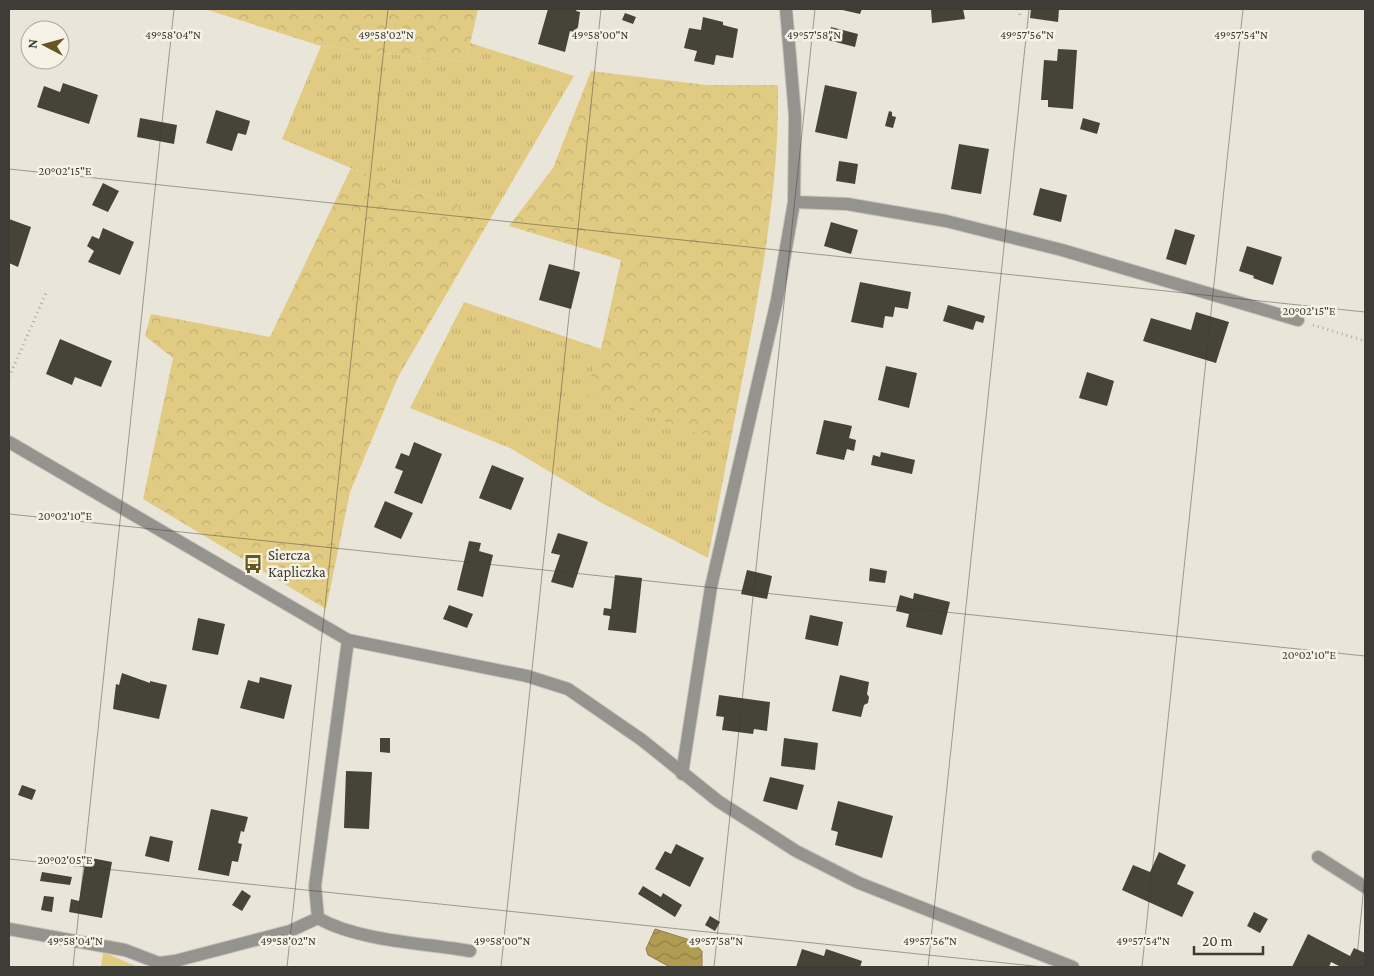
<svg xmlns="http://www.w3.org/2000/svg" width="1374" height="976" viewBox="0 0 1374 976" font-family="'Crimson Pro',serif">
  <defs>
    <pattern id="grass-tufts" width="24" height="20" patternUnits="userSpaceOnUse" patternTransform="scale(1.25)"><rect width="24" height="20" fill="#e1cb82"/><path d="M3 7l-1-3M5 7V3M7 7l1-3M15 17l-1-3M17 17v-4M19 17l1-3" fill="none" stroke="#c2af71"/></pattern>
    <pattern id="forest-crowns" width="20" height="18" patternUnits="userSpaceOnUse" patternTransform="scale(1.25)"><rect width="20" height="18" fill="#e1cb82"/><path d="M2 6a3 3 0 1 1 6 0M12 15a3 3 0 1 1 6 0" fill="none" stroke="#c2af71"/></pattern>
    <pattern id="water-waves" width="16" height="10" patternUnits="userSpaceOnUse" patternTransform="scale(1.25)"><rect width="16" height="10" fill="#b29c53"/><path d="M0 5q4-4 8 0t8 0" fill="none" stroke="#928046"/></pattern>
  </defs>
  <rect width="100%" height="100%" fill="#e9e5d9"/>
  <path fill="url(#grass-tufts)" d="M470,43l104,33 -85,145 -29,-13 -109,-40 -69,-29 39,-93 145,16z
    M464,302l137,47 -15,45 144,50 -22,114 -108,-56 -90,-54 -100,-40z
    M103,952l35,15h-37z"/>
  <path fill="url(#forest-crowns)" d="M205,9h273l-12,53 -145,-16z
    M591,71l115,14h72c2,121 -26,240 -48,359l-145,-50 16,-45 20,-89 -112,-34 44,-58z
    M351,168l109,40 29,13 -91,156 -48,115 -24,117 -183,-110 30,-141 -28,-22 6,-22 119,23z"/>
  <path fill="url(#water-waves)" stroke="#8f7f4b" d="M655,929l35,11 12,11v16h-32l-22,-12 -2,-6z"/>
  <path fill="#464339" d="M548,9h29l-1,2 4,1 -2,15 -4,5 -4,-1 -5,21 -27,-8z
    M838,9h24l-2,5z
    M931,9h32l2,10 -33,4z
    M1031,9h28l-1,13 -28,-4z
    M625,13l11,4 -3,7 -11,-4z
    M703,17l20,5v3l15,4 -5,29 -17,-3 -2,10 -20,-4 3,-10 -13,-3 5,-20 12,2z
    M831,27l27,7 -3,13 -27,-7z
    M1058,49l19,1 -4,59 -25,-2v-7h-7l3,-40 13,1z
    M63,83l35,12 -9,29 -52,-17 7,-21 16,6z
    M825,85l32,7 -10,47 -32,-7z
    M216,110l34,11 -4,14 -8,-2 -6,18 -26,-8z
    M889,111l3,1v4l4,1 -3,11 -8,-2z
    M140,118l37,7 -3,19 -37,-7z
    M1083,118l17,5 -3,11 -17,-5z
    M959,144l30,5 -8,45 -30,-5z
    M839,161l19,3 -3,20 -19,-3z
    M103,183l16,8 -11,21 -16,-7z
    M1040,188l27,7 -6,27 -28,-7z
    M9,219l22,8 -13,40 -9,-4z
    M831,222l27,8 -7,24 -27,-8z
    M103,228l31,14 -14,33 -32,-13 6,-11 -7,-5 5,-10 7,3z
    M1175,229l20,6 -9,30 -20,-6z
    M1247,246l35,11 -9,28 -20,-7 1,-2 -15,-5z
    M549,264l31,8 -9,37 -32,-9z
    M860,282l51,10 -3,17 -13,-2 -2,10 -8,-1 -2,12 -32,-6z
    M948,305l37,11 -2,7 -7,-2 -3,9 -30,-9z
    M1196,312l33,10 -13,41 -73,-22 8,-23 40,12z
    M60,339l52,22 -11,26 -26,-10 -3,8 -26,-11z
    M886,366l31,7 -8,35 -31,-8z
    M1087,372l27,9 -7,25 -28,-8z
    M824,420l28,6 -3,12 7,2 -2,11 -7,-2 -3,11 -28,-6z
    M414,442l28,12 -20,50 -28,-11 9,-22 -8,-3 6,-15 8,3z
    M881,452l34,8 -3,14 -41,-9 2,-10 7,2z
    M492,465l32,13 -13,32 -32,-12z
    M385,501l28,12 -12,26 -27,-12z
    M558,533l30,9 -15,46 -22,-6 9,-27 -9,-2z
    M469,541l12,2 -2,8 14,4 -10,42 -26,-7z
    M870,568l17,3 -2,12 -16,-2z
    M747,570l25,6 -5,23 -26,-5z
    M615,575l27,3 -6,55 -28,-3 2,-14 -7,-1 1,-7 7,1z
    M914,593l36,9 -8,33 -36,-8 3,-13 -13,-3 4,-16 13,4z
    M449,605l24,9 -6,14 -24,-9z
    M810,615l33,7 -5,24 -33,-7z
    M198,618l27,6 -7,31 -26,-5z
    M122,673l28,10v-2l17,4 -8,34 -46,-10 3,-25 3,1z
    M840,675l29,7 -2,12 2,3 -1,6 -4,2 -3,12 -29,-6z
    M260,677l32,8 -8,34 -44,-11 8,-28 11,3z
    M719,695l51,7 -3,29 -13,-2 -1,5 -31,-4 2,-13 -8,-1z
    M380,738h10v15l-10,-1z
    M784,738l34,5 -3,27 -34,-4z
    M346,771l26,1 -3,57 -25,-1z
    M770,777l34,8 -7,25 -34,-9z
    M22,785l14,5 -4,10 -14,-5z
    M838,801l55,15 -11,42 -47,-13 3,-13 -7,-2z
    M211,809l37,8 -4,15 -3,-1 -3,12 4,1 -4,18 -6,-1 -3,15 -31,-6z
    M150,836l23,5 -4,21 -24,-6z
    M676,844l28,14 -14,29 -35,-18 10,-18 6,3z
    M1159,852l27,13 -9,19 17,8 -12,25 -60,-27 11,-25 17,7z
    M86,857l26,5 -10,56 -33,-6 2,-13 8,2z
    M42,872l30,5 -2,8 -30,-4z
    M643,886l18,11 2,-4 19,12 -7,12 -37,-23z
    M242,890l9,6 -9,15 -10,-6z
    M44,896l10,1 -2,15 -11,-2z
    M1254,912l14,7 -8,14 -13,-7z
    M710,916l10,6 -5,9 -10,-6z
    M1308,934l42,22 4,-8 11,5v14h-24l-10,-5 -2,5h-37z
    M802,949l22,7 2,-7 36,12 -2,6h-64z"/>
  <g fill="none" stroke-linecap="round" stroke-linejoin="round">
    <g stroke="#c7c3b9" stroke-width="14">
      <path id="minor" d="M794,202l53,2 99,17 116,29 236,70
        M9,442l339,198 179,36 41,13 74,51 76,61 78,50 63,32 214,84
        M682,774l29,-187 66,-287 17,-98 1,-86 -9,-107
        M1318,857l47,30
        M318,918c40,23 106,25 152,33
        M9,929l116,21 34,13 16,-2 115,-30 28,-13 -3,-32 33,-246"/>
    </g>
    <path stroke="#aeaba2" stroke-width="3" stroke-dasharray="1 4" stroke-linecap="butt" d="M1018,9l2,6
      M1313,325l52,16
      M9,377l37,-84"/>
    <use href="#minor" stroke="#95938e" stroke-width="12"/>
  </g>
  <path fill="none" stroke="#3d3c37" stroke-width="1" stroke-opacity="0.45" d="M9,169l1356,143M9,514l1356,142M9,859l1034,108M73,967l101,-958M287,967l101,-958M501,967l100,-958M714,967l101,-958M928,967l101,-958M1142,967l101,-958M1356,967l9,-92"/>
  <defs>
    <g id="bus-bare" transform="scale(1.5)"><path d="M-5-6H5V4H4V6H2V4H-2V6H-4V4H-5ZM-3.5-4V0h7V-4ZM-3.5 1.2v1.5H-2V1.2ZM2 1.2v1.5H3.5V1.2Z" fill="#655623" stroke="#f6f2e6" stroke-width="2.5" paint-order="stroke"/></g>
  </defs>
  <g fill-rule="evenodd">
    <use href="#bus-bare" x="253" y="564"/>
  </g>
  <g text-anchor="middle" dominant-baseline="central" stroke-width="5" stroke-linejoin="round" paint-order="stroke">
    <g font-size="15" fill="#3d3c37" stroke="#f6f2e6" text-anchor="start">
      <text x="268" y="555">Siercza<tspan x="268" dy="17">Kapliczka</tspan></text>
    </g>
  </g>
  <g font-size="12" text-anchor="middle" fill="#3d3c37" stroke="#f6f2e6" stroke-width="5" stroke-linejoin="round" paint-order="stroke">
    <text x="173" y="39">49°58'04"N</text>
    <text x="386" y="39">49°58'02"N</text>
    <text x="600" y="39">49°58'00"N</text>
    <text x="814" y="39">49°57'58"N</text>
    <text x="1027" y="39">49°57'56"N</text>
    <text x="1241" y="39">49°57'54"N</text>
    <text x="65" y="175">20°02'15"E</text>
    <text x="1309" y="315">20°02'15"E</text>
    <text x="65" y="520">20°02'10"E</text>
    <text x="1309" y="659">20°02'10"E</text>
    <text x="65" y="864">20°02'05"E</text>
    <text x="75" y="945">49°58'04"N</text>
    <text x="288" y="945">49°58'02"N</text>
    <text x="502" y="945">49°58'00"N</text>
    <text x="716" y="945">49°57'58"N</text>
    <text x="930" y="945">49°57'56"N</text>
    <text x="1143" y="945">49°57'54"N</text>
  </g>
  <rect width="1374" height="976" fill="none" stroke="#3d3c37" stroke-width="20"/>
  <g transform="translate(45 45) rotate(276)"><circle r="24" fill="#f6f2e6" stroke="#aca9a0"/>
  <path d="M0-4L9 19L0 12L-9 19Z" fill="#655623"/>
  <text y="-8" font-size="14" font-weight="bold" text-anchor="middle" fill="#3d3c37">N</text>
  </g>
  <path d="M1194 946v8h69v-8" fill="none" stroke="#3d3c37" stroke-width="2.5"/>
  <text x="1202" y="946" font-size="15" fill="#3d3c37" stroke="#f6f2e6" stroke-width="4" paint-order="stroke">20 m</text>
</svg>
